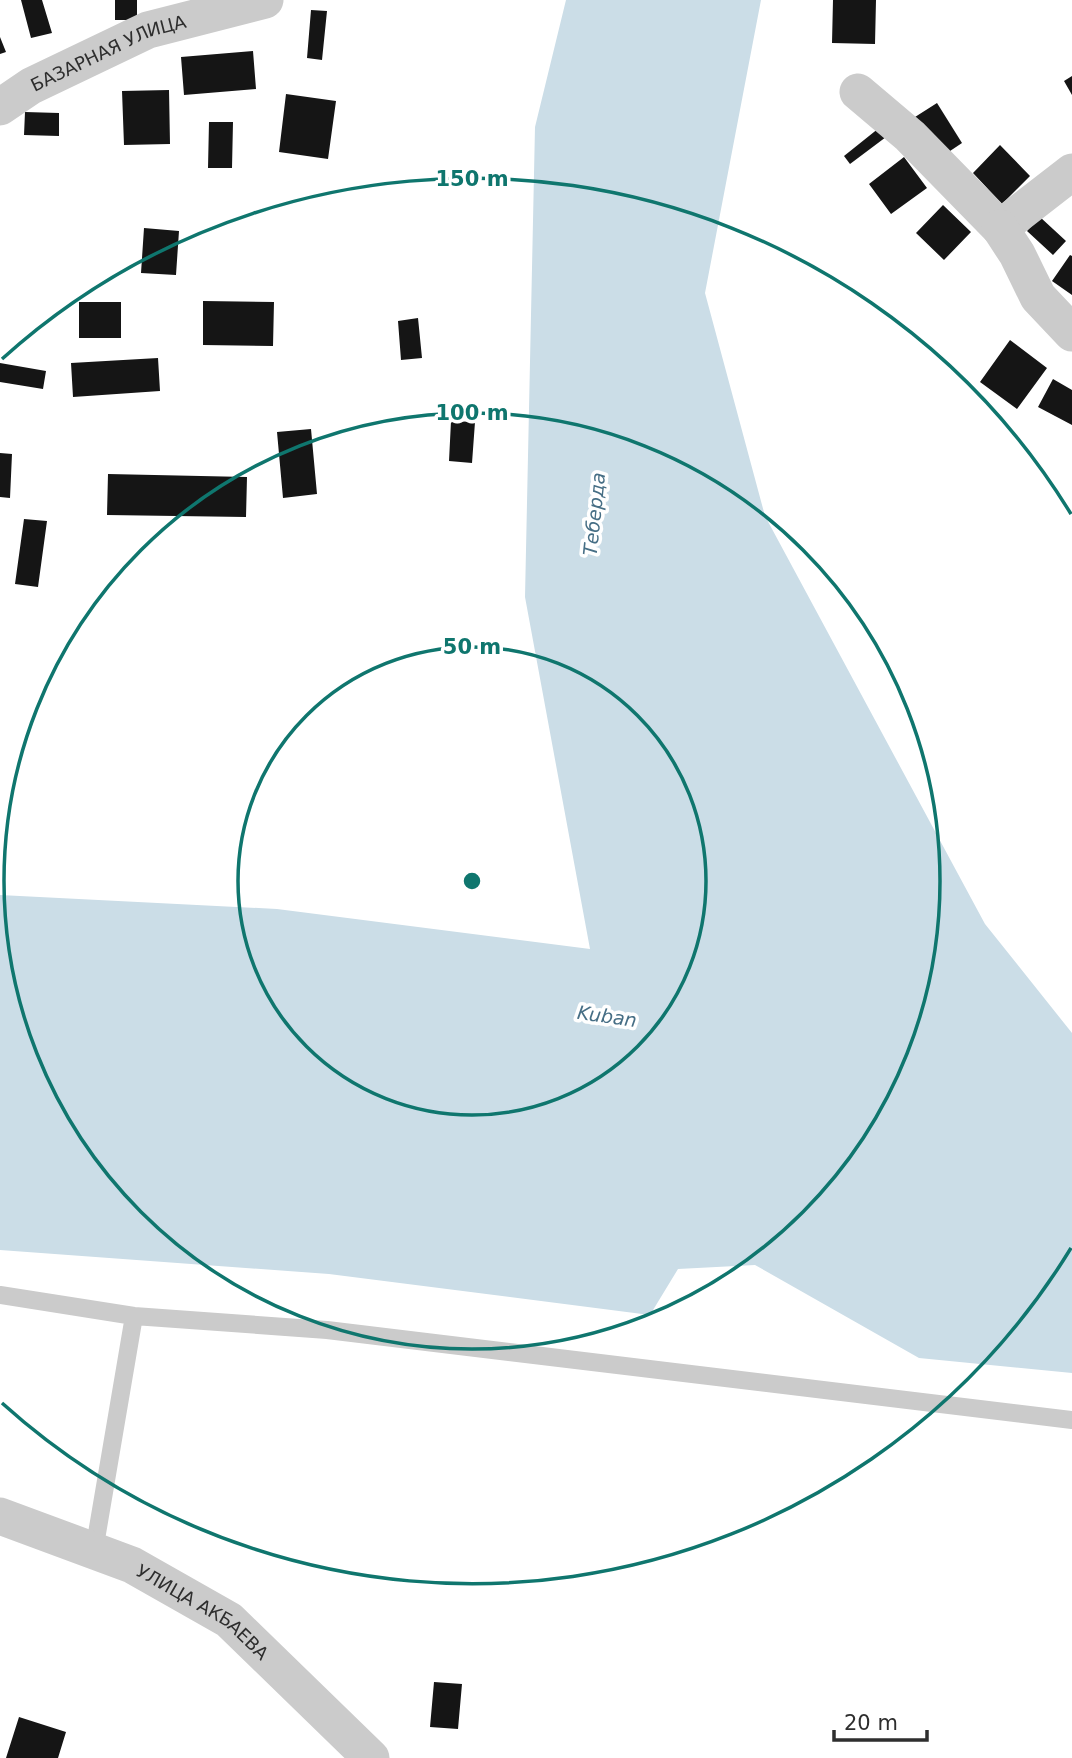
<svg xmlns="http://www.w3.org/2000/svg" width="1072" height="1758" viewBox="0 0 1072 1758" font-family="'DejaVu Sans',sans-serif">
  <rect width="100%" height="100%" fill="#fff"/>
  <path fill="#cbdde7" d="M566,0h195l-56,293 60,223 220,408 87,109v340l-153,-15 -164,-93 -77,4 -28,46 -321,-41 -329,-24v-355l277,14 313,40 -65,-352 10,-470z"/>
  <path fill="#151515" d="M21,0h21l10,33 -21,5z
    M115,0h22v20h-22z
    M833,0h43l-1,44 -43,-1z
    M311,10l16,1 -5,49 -15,-2z
    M0,37l6,15 -6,2z
    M253,51l3,38 -72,6 -3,-38z
    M1072,76v19l-8,-14z
    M169,90l1,54 -46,1 -2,-54z
    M286,94l50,7 -8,58 -49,-7z
    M937,103l25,40 -21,14 -26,-40z
    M25,112l34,1v23l-35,-1z
    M209,122h24l-1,46h-24z
    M879,128l7,9 -36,27 -6,-8z
    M1000,145l30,31 -28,28 -29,-31z
    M904,157l23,31 -36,26 -22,-30z
    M943,205l28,27 -27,28 -28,-27z
    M1040,217l26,24 -13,14 -26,-24z
    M144,228l35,3 -3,44 -35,-2z
    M1070,255l2,1v39l-20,-14z
    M203,301l71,1 -1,44 -70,-1z
    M79,302h42v36h-42z
    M418,318l4,40 -21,2 -3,-39z
    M1010,340l37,28 -30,41 -37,-27z
    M158,358l2,33 -87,6 -2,-34z
    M0,363l46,8 -3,18 -43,-7z
    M1053,379l19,11v35l-34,-18z
    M451,421l24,1 -3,41 -23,-2z
    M311,429l6,65 -34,4 -6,-66z
    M0,453l12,1 -2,44 -10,-1z
    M108,474l139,3 -1,40 -139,-2z
    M24,519l23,2 -9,66 -23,-3z
    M434,1682l28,2 -4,45 -28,-2z
    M19,1717l47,15 -8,26h-52z"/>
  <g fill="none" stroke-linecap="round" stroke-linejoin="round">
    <path stroke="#cbcbcb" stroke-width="18" d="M0,1295l134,21 193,14 745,90
      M94,1551l40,-235"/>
    <g stroke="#cbcbcb" stroke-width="37">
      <path d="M858,92l52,44 90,92 72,-56"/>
      <path id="s1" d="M0,107l31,-21 117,-56 117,-30"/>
      <path d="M1000,228l17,26 21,43 34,36"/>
      <path id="s2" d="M0,1516l132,49 97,55 142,138"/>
    </g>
  </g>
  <g fill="none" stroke="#0f766e" stroke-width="3.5">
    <circle cx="472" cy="881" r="234"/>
    <circle cx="472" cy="881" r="468"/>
    <path d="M1071 1248A702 702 0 0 1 2 1403M2 359A702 702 0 0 1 1071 514"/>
  </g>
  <g text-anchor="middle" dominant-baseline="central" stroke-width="7" stroke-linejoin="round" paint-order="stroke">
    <g font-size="18" fill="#2e2e2e" stroke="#fff">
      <text stroke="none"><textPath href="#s1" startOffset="122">БАЗАРНАЯ УЛИЦА</textPath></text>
      <text stroke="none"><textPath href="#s2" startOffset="226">УЛИЦА АКБАЕВА</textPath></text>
    </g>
    <g font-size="19" font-style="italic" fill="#466e85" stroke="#fff">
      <text transform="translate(594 514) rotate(-84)">Теберда</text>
      <text transform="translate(607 1016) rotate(8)">Kuban</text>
    </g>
  </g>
  <circle cx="472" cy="881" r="10" fill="#0f766e" stroke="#fff" stroke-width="3.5"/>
  <g font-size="21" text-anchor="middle" font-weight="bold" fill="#0f766e" stroke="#fff" stroke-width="7" stroke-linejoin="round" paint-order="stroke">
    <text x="472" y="186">150 m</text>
    <text x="472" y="420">100 m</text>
    <text x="472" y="654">50 m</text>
  </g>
  <path d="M834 1730v10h93v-10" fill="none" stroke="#2e2e2e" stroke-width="3.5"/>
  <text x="844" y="1730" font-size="21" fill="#2e2e2e" stroke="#ffffff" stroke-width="5" paint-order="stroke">20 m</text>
</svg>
